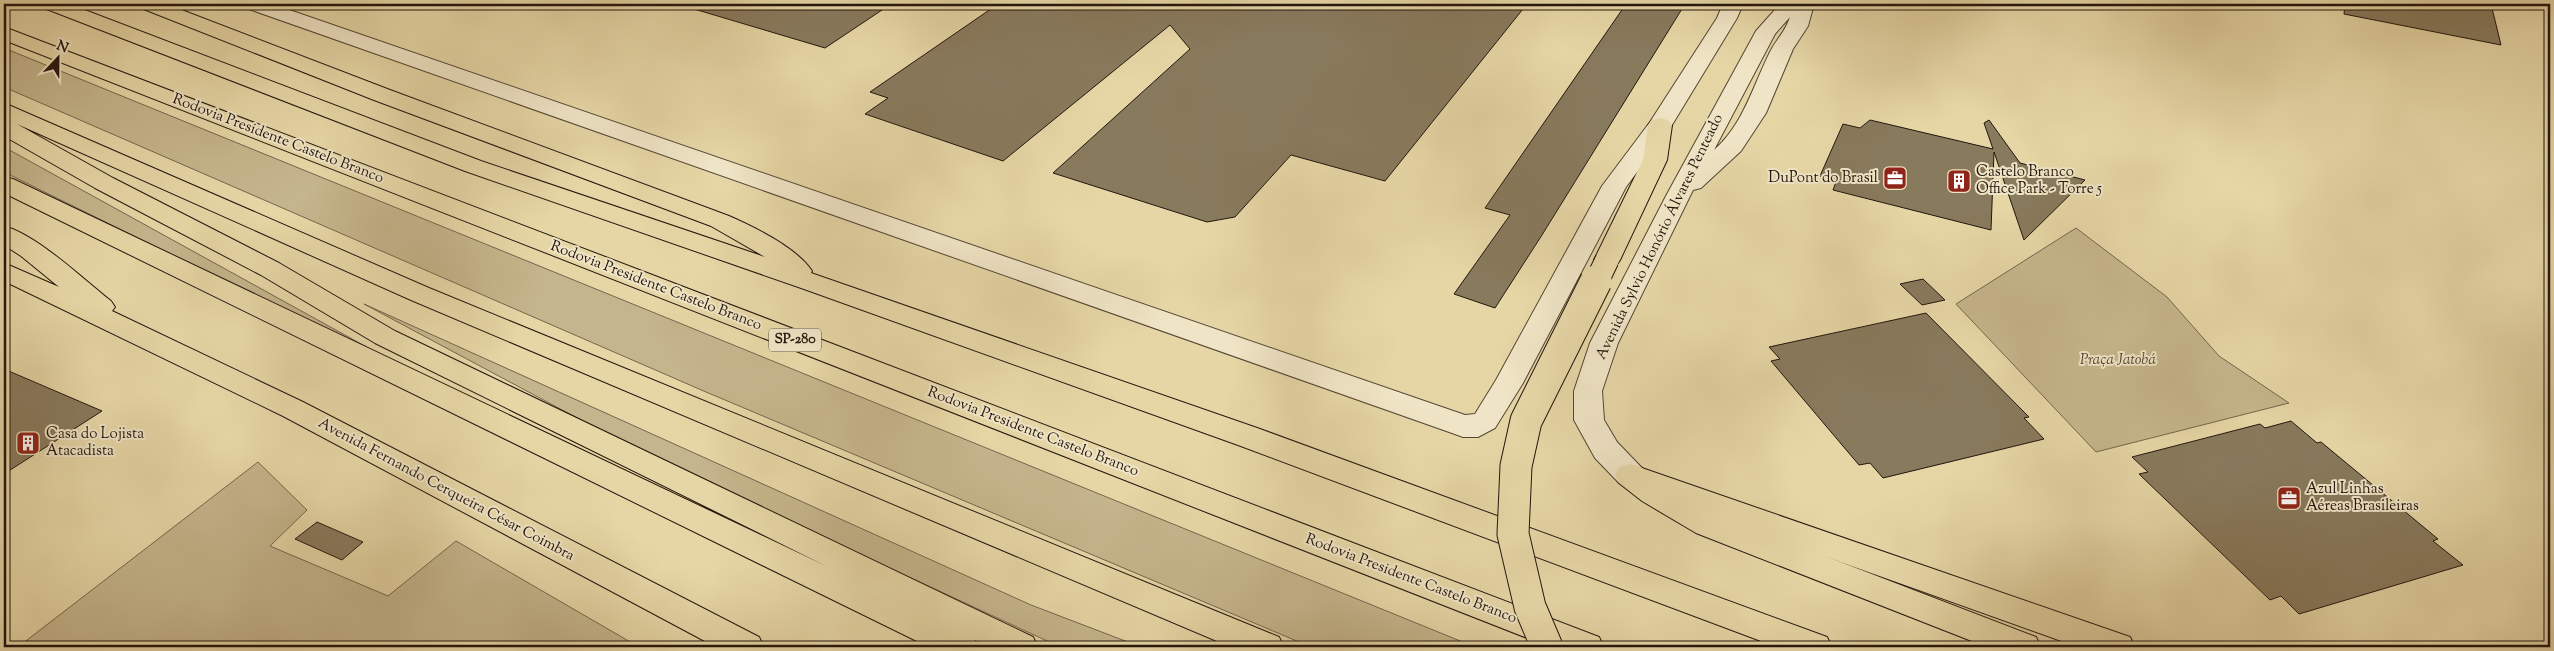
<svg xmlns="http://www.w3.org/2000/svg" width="2554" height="651" viewBox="0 0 2554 651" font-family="'Sorts Mill Goudy',serif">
  <rect width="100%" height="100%" fill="#e6d6a6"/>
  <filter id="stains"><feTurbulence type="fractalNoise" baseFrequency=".004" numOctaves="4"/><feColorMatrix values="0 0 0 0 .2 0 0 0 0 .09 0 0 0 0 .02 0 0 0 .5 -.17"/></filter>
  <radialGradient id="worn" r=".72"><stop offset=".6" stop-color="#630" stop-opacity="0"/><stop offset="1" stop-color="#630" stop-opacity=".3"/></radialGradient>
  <path fill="#c5b58c" stroke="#74664c" d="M4,48l1471,599h-164l-605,-255 -702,-305z
    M4,147l428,236 -428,-211z
    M2076,228l91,69 52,59 70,47 -193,49 -140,-148z
    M364,304l667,301 110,42h-81l-408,-189z
    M258,462l49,48 -37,36 118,50 68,-55 183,106h-621z"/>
  <path fill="#887a5d" stroke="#22160d" d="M695,4h196l-66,44 -131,-39z
    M998,4h529l-142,177 -94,-26 -56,62 -28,5 -154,-49 137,-124 -20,-24 -167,136 -138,-47 23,-16 -18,-6z
    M1626,4h59l-143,231 -47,73 -41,-14 56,-79 -25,-7z
    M2345,4h146l10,41 -157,-31z
    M1870,120l123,29 -9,-26 5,-3 31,43 65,17 -61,60 -30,-88 -3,78 -158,-40 3,-8 -16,-6 23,-52 17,4z
    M1923,279l22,21 -23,5 -22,-21z
    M1926,313l103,104 -5,1 20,21 -161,39 -13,-15 -11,2 -88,-104 9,-2 -11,-12z
    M4,369l98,42 -98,63z
    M2291,421l26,22 4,-1 117,97 -5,2 30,24 -164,49 -18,-18 -11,4 -131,-126 9,-2 -16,-15 128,-33 5,4z
    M317,522l46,20 -21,18 -47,-21z"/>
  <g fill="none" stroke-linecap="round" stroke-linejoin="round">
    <g stroke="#534633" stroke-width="2">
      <path id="minor" d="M243,4h29l1193,411 10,-1 21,-34 106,-194 48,-64 67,-104 6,-14h20l-6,14 -65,107 -46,62 -103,196 -28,45 -17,9h-15l-11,-4 -1206,-425z
        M1780,4h34l-6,22 -15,23 -27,64 -25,38 -40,37 -8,2 -75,153 -16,48 2,29 13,22 24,25 4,8 -4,8 -11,3 -11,-3 -24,-25 -21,-38v-29l16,-48 76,-147 90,-165zM1790,17c-4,13 -13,22 -19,33 -18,35 -27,74 -57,100l61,-116z"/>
    </g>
    <g stroke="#22160d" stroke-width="2">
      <path id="major" d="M4,226c33,9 79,53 107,75l4,6 -3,4 191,91 456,235 5,10h-48l-433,-231 -279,-135v-18l55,24 -38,-31 -17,-11z
        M1639,467l491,170 5,10h-57l-450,-161 -4,-8 4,-8z"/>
    </g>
    <g stroke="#22160d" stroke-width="2">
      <path id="highway" d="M41,4h28l412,157 284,96 -54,-31 -337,-126 -233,-92 -3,-4h28l224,86 339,126c25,11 68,32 83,55l-1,2 449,156 567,208 5,10h-55l-539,-202 -434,-156 -339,-118 -421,-163z
        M4,27l1595,610 5,10h-54l-1546,-607z
        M4,103l425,185 850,349 5,10h-53l-820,-347 -394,-176 96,54 166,85 116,68 638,306 5,10h-49l-14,-7 3,7h-49l-925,-454v-16l9,2 815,388 -453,-224 -114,-68 -166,-87 -91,-52v-16l7,2 -7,-4z
        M1660,118l8,2 4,5 -5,35 -47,100 -4,6 -9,2 -9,-2 -4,-6 49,-100 5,-35 4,-5z
        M1630,464l11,3 23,18 54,30 318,122 5,10h-54l-291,-114 -54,-32 -23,-18 -4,-8 4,-8z"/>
    </g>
    <use href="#minor" fill="#efe4c5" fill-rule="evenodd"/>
    <use href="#major" fill="#e6d6a6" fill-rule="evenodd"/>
    <use href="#highway" fill="#e6d6a6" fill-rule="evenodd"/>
    <g stroke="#22160d" stroke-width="25" stroke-linecap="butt">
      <path id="highway-bridge-far1" d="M1596,283l11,-23"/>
    </g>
    <g stroke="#22160d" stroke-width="33" stroke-linecap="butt">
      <path id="highway-bridge" d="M1547,647l-17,-40 -17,-73 3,-68 10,-45 70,-140"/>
    </g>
    <use href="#highway-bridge-far1" stroke="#e6d6a6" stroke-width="23"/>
    <use href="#highway-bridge" stroke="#e6d6a6" stroke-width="31"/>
  </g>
  <defs>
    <g id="office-square" transform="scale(1.25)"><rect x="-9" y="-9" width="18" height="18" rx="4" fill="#8f2418" stroke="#efe4c5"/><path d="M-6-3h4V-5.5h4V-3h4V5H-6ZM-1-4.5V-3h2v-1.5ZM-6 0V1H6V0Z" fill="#fff"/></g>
    <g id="building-square" transform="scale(1.25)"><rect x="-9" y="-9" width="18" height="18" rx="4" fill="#8f2418" stroke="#efe4c5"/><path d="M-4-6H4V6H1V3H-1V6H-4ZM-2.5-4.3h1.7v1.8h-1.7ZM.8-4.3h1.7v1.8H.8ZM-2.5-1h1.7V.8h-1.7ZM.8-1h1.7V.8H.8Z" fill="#fff"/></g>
  </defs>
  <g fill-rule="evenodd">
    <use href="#office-square" x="1895" y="178"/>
    <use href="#building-square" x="1959" y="181"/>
    <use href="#building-square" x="28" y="443"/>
    <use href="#office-square" x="2289" y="498"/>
  </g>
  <g text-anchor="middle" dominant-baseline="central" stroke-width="4" stroke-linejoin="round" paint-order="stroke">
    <rect fill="#efe4c5" stroke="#605444" stroke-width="1" x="769" y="328.5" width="52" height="23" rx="4"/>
    <g font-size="14" font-weight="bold" fill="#22160d">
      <text x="795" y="340">SP-280</text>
    </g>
    <g font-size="15" fill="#22160d" stroke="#efe4c5">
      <text transform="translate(278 139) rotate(21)">Rodovia Presidente Castelo Branco</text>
      <text transform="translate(1660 237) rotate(-64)">Avenida Sylvio Honório Álvares Penteado</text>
      <text transform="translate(656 286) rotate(21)">Rodovia Presidente Castelo Branco</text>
      <text transform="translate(1033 432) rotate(21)">Rodovia Presidente Castelo Branco</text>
      <text transform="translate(446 490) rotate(28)">Avenida Fernando Cerqueira César Coimbra</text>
      <text transform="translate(1411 579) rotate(21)">Rodovia Presidente Castelo Branco</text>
    </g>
    <g font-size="15" fill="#22160d" stroke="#efe4c5" text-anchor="start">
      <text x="1976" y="172">Castelo Branco<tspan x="1976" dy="17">Office Park - Torre 5</tspan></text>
      <text x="1878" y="178" text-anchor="end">DuPont do Brasil</text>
      <text x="46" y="434">Casa do Lojista<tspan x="46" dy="17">Atacadista</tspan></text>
      <text x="2306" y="489">Azul Linhas<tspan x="2306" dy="17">Aéreas Brasileiras</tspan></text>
    </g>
    <g font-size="15" font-style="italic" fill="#534633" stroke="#efe4c5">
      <text x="2118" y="360">Praça Jatobá</text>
    </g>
  </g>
  <rect width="2554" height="651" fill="none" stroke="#e6d6a6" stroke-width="20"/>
  <rect x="5" y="5" width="2544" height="641" fill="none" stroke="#22160d" stroke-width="2.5"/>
  <rect x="10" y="10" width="2534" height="631" fill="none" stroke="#22160d"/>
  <g transform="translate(58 58) rotate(22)" stroke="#efe4c5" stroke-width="4" paint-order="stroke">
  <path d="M0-4L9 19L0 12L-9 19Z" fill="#22160d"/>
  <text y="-8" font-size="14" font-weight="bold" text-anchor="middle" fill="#22160d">N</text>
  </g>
  <rect width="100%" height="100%" filter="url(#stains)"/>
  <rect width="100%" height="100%" fill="url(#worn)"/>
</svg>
